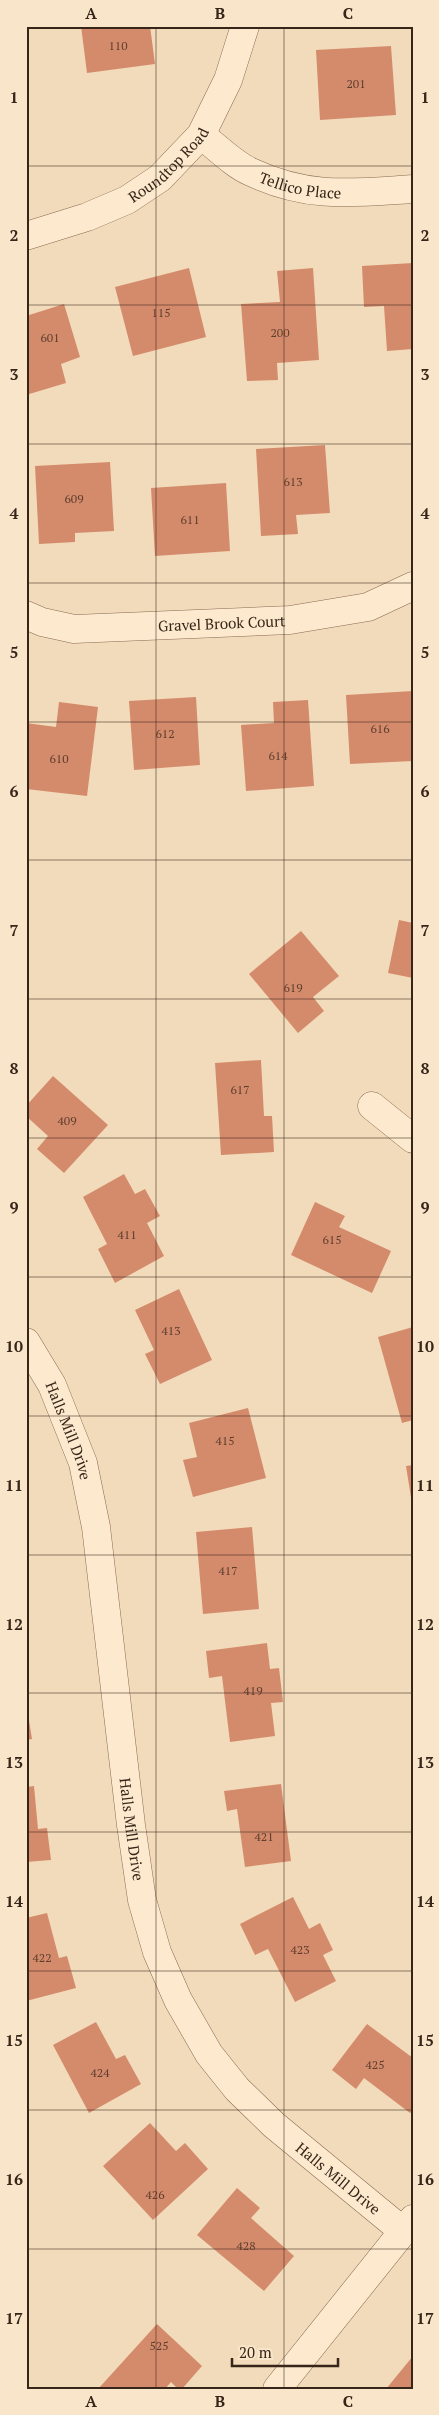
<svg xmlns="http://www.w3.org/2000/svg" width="439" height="2415" viewBox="0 0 439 2415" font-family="'PT Serif',serif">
  <rect width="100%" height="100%" fill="#f2dbba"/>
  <path fill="#d48b6c" d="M81,26h69l5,38 -68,9z
    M391,46l5,69 -76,5 -4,-70z
    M413,263v86l-26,2 -3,-45 -20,1 -2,-41z
    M189,268l17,69 -73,19 -18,-69z
    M313,268l6,92 -42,3 1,17 -31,1 -6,-77 39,-2 -3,-31z
    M64,304l16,53 -19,7 5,19 -40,12v-79z
    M325,445l5,68 -34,2 2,19 -37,2 -5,-87z
    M110,462l4,69 -39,2v9l-36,2 -4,-78z
    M226,483l4,68 -75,5 -4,-68z
    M413,691v70l-63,3 -4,-69z
    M196,697l4,68 -66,5 -5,-69z
    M308,700l6,86 -68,5 -5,-66 33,-2 -1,-21z
    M59,702l39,5 -11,89 -61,-7v-66l30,4z
    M399,920l14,3v55l-25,-5z
    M301,931l38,45 -26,21 11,14 -26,22 -49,-59z
    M261,1060l3,56h8l2,36 -53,3 -6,-92z
    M53,1076l55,49 -44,48 -27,-24 11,-13 -22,-20v-10z
    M124,1174l11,20 10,-5 15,27 -13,7 17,33 -49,27 -17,-34 9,-5 -24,-47z
    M315,1202l30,14 -6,11 52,24 -19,42 -81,-38z
    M179,1289l33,71 -52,24 -15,-30 9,-4 -19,-40z
    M413,1327v93l-11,3 -24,-86z
    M248,1408l18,70 -73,19 -10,-37 14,-3 -8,-34z
    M413,1465v39h-1l-6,-38z
    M252,1527l7,82 -56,5 -7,-82z
    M267,1643l3,26 9,-1 4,34 -12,1 4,33 -45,6 -8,-66 -13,2 -3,-27z
    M26,1702l6,37 -6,1z
    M281,1784l10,77 -46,6 -8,-58 -10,2 -3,-20z
    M34,1786l4,43 9,-1 4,32 -25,2v-75z
    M293,1897l16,32 11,-6 13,27 -10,5 13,26 -41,21 -27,-53 -13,6 -15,-31z
    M47,1913l12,45 8,-2 9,32 -50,13v-83z
    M96,2022l20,37 9,-4 16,29 -52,29 -36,-68z
    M367,2024l46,34v52l-3,3 -46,-35 -8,11 -24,-19z
    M150,2123l26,28 9,-8 23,26 -55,51 -50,-54z
    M237,2188l23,20 -9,10 43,38 -30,35 -67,-56z
    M157,2324l45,42 -20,23h-4l-7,-7 -6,7h-67z
    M413,2356v33h-27z"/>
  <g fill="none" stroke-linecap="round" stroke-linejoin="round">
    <g stroke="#8a6a53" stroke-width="29">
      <g id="minor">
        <path id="s1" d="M201,135c16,12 32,29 50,37 58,27 100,21 162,17"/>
        <path id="s2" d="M26,236l61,-19 40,-17 33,-22 41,-43 27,-55 17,-54"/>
        <path id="s3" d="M26,615l16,7 32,7 216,-9 78,-13 45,-21"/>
        <path d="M372,1106l41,33"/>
        <path id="s4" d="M26,1342l26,43 31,78 13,64 35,298 11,75 15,52 21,48 31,54 28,35 37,36 129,106"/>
        <path d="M277,2389l136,-170"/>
      </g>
    </g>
    <use href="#minor" stroke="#fce9ce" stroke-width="28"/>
  </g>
  <path fill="none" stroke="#382519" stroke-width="1" stroke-opacity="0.55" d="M156,26v2363M284,26v2363M26,166h387M26,305h387M26,444h387M26,583h387M26,722h387M26,860h387M26,999h387M26,1138h387M26,1277h387M26,1416h387M26,1555h387M26,1693h387M26,1832h387M26,1971h387M26,2110h387M26,2249h387"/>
  <g text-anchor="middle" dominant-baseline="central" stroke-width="5" stroke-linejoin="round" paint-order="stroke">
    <g font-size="12" fill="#5f3e2e">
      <text x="118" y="45">110</text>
      <text x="356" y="83">201</text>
      <text x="161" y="312">115</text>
      <text x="280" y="332">200</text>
      <text x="50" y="337">601</text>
      <text x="293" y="481">613</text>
      <text x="74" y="498">609</text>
      <text x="190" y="519">611</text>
      <text x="380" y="728">616</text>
      <text x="165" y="733">612</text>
      <text x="278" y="755">614</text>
      <text x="59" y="758">610</text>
      <text x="293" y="987">619</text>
      <text x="240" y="1089">617</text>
      <text x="67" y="1120">409</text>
      <text x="127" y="1234">411</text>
      <text x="332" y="1239">615</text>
      <text x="171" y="1330">413</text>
      <text x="225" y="1440">415</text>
      <text x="228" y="1570">417</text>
      <text x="253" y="1690">419</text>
      <text x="264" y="1836">421</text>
      <text x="300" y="1949">423</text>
      <text x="42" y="1957">422</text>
      <text x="375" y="2064">425</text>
      <text x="100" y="2072">424</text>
      <text x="155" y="2194">426</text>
      <text x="246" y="2245">428</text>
      <text x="159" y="2345">525</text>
    </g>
    <g font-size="15" fill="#382519" stroke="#f9e6ca">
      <text stroke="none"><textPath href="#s2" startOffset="162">Roundtop Road</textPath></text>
      <text stroke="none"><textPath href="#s1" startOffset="114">Tellico Place</textPath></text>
      <text stroke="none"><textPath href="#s3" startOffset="198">Gravel Brook Court</textPath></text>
      <text stroke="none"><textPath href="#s4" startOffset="99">Halls Mill Drive</textPath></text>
      <text stroke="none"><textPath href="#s4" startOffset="504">Halls Mill Drive</textPath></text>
      <text stroke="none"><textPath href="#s4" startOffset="924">Halls Mill Drive</textPath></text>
    </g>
  </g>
  <rect width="439" height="2415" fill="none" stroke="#f9e6ca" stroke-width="55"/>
  <path d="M232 2358v8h106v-8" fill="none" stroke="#382519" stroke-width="2.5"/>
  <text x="239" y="2358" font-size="15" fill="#382519" stroke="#f9e6ca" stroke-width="4" paint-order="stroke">20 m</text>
  <rect x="28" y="28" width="384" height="2360" fill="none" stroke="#382519" stroke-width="2"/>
  <g font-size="16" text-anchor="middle" font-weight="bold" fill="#382519">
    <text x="91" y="19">A</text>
    <text x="220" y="19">B</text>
    <text x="348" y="19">C</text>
    <text x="14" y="103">1</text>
    <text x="425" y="103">1</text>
    <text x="14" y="241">2</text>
    <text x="425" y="241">2</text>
    <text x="14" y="380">3</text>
    <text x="425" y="380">3</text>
    <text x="14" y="519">4</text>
    <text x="425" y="519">4</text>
    <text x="14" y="658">5</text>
    <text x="425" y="658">5</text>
    <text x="14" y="797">6</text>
    <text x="425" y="797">6</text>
    <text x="14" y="936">7</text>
    <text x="425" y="936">7</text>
    <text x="14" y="1074">8</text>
    <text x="425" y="1074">8</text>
    <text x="14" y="1213">9</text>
    <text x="425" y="1213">9</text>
    <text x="14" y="1352">10</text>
    <text x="425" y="1352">10</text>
    <text x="14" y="1491">11</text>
    <text x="425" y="1491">11</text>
    <text x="14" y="1630">12</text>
    <text x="425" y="1630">12</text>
    <text x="14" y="1768">13</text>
    <text x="425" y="1768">13</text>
    <text x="14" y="1907">14</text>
    <text x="425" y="1907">14</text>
    <text x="14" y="2046">15</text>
    <text x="425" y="2046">15</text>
    <text x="14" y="2185">16</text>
    <text x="425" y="2185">16</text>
    <text x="14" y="2324">17</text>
    <text x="425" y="2324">17</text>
    <text x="91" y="2407">A</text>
    <text x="220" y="2407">B</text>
    <text x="348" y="2407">C</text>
  </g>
</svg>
